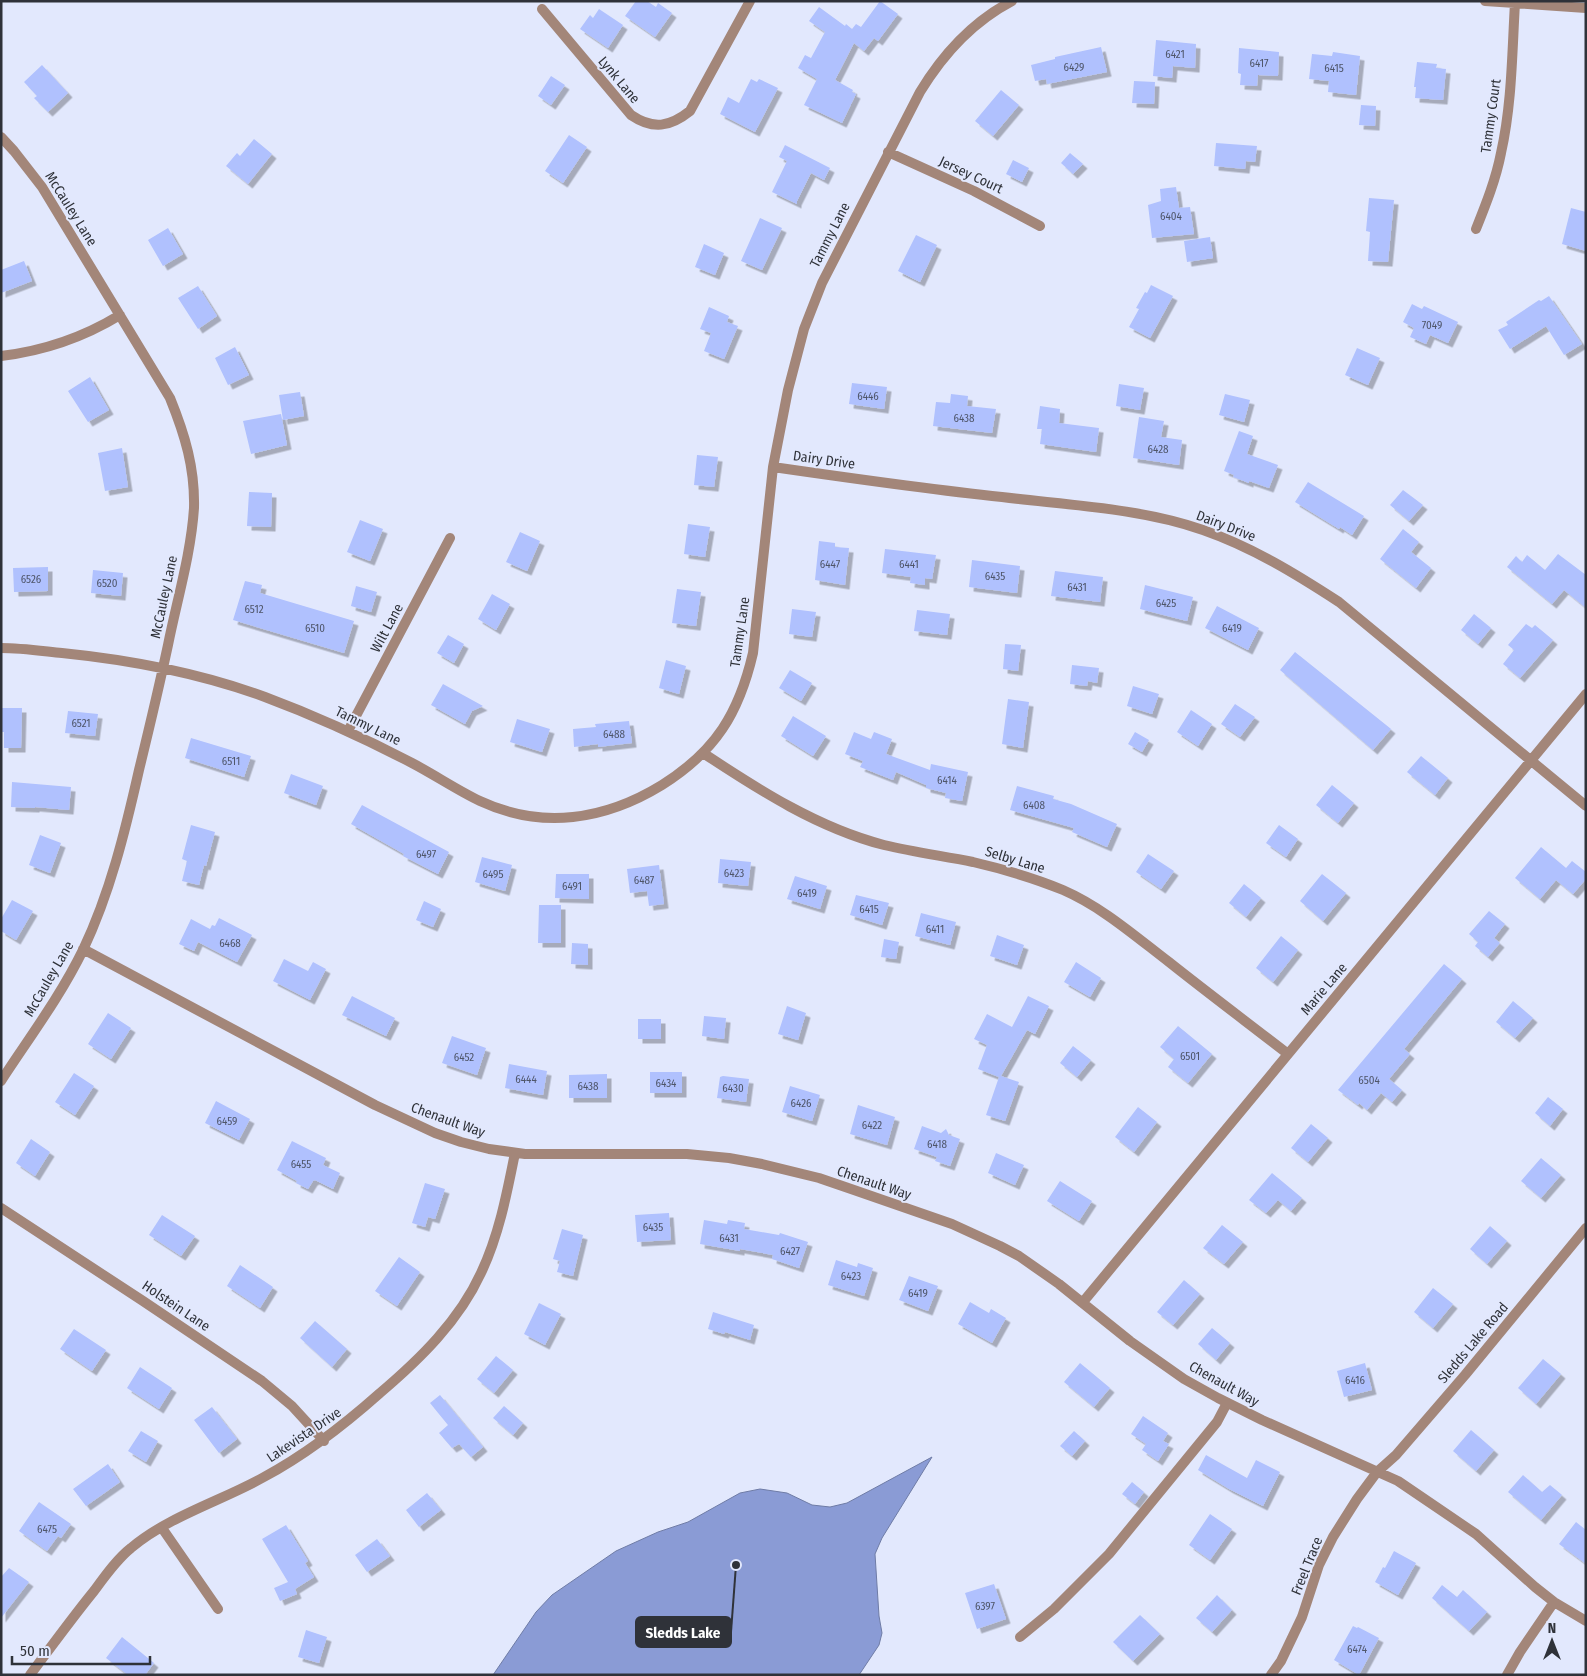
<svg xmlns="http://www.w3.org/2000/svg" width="1587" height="1676" viewBox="0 0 1587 1676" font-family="'Fira Sans Condensed',sans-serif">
  <defs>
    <filter id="shadow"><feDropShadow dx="4.5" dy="4.5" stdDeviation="0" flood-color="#0004"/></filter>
  </defs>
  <rect width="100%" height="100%" fill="#e2e8fd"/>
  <path fill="#8a9bd5" stroke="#6f7ca6" d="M932,1457l-50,81 -7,16 4,62 3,17 -3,12 -20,30h-366l43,-63 16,-17 64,-44 42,-19 30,-10 52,-29 20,-4 27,4 25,12 18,2 17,-4z"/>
  <path fill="#b0c1fe" filter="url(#shadow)" d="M636,1h11l9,6 2,-4 14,10 -17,24 -30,-21z
    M880,1l18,13 -20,27 -4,-3 -10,13 -10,-8 -19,37 18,10 -1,2 4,2 -14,29 -38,-18 13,-26 -19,-11 7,-13 6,3 14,-26 -16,-11 10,-14 26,19 1,-2 6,5 4,-5 5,3z
    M599,9l24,16 -15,23 -28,-19 10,-14 3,3z
    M1156,40l40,4 -1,24 -22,-2 -1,12 -19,-2z
    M1101,47l6,25 -60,12 -1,-5 -11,2 -4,-16 24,-6v-2z
    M1239,48l40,4 -1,24 -20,-1 -1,11 -17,-1 1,-11 -3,-1z
    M1333,52l27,4 -4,39 -28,-3 1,-11 -20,-2 3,-25 20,2z
    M1417,62l20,2 -1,4 10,1 -3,31 -28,-2 1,-11h-2z
    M42,65l26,28 -20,19 -14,-14 3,-2 -13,-14z
    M551,76l14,9 -14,20 -13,-9z
    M751,79l6,3 2,-3 19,9 -23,44 -35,-18 8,-17 11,6z
    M1134,81l21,1 -1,22 -22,-1z
    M1001,90l18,15 -26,31 -18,-15z
    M1361,105l15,1 -1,20 -16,-1z
    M569,135l18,12 -24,36 -18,-12z
    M254,139l18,15 -24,30 -22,-18 11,-13 3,3z
    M1216,143l41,3 -2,16 -9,-1 -1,8 -31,-3z
    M785,145l45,23 -6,12 -13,-7 -14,28v3l-25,-12 15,-31 -8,-4z
    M1070,153l13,11 -10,10 -12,-11z
    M1013,160l16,8 -7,14 -16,-8z
    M1176,187l3,21 11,-1 4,27 -42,4 -4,-33 13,-4 -1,-12z
    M1369,198l25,2 -6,62 -20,-1 2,-29 -4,-1z
    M1571,208l15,4v39l-24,-7z
    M760,218l22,10 -20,42 -21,-9z
    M168,228l15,26 -20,12 -15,-26z
    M916,235l21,10 -17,37 -22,-11z
    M1210,237l3,21 -26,4 -3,-21z
    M704,244l20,9 -9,22 -20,-8z
    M24,261l8,20 -31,12v-23z
    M1151,285l22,11 -23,42 -21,-11 10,-18 -3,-1 9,-16 2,1z
    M198,286l19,30 -19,13 -20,-31z
    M1549,296l33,48 -18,11 -18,-29 -36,23 -12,-19 10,-5 -2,-3 33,-22 2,1z
    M1412,304l10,5 2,-3 34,16 -10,21 -18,-8 -4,9 -16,-7 4,-9 -11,-6z
    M709,307l20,9 -2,6 11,4 -14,33 -20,-8 7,-18 -11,-4z
    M235,347l14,28 -21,10 -13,-27z
    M1357,348l23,10 -12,27 -23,-10z
    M90,377l19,33 -21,12 -20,-31z
    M852,383l35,4 -3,22 -35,-5z
    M1119,384l25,4 -4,22 -24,-4z
    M300,392l4,24 -21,4 -4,-25z
    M951,394l17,2 -1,10 29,3 -4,24 -59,-7 3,-24 14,1z
    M1225,394l25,6 -6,22 -25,-7z
    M1040,406l20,3 -1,14 40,5 -3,24 -56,-8 2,-15h-5z
    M281,414l6,31 -36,9 -8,-33z
    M1139,417l25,4 -3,16 21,3 -3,25 -46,-7z
    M1239,431l14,5 -6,18 31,11 -9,23 -20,-7v2l-16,-6 1,-2 -10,-4z
    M122,448l6,39 -23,4 -7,-38z
    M697,455l21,2 -4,30 -20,-2z
    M1308,482l56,34 -12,19 -12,-8 -1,2 -44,-27z
    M1403,490l20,15 -14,16 -19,-16z
    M249,492l23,1 -1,34 -24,-1z
    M360,520l23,9 -13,32 -23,-9z
    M688,524l22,3 -5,30 -21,-3z
    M1403,529l16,13 -8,10 20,16 -15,20 -36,-29z
    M520,532l20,9 -13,30 -21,-9z
    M819,541l16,2v4l14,1 -4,37 -30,-5z
    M885,549l51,6 -4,24 -7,-1v7l-15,-2 1,-6 -29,-4z
    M1558,554l28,21v33l-22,-18 -12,14 -45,-37 9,-11 6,6 5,-7 18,15z
    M972,560l48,6 -3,27 -48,-6z
    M48,567v24l-34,1 -1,-24z
    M93,570l30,3 -2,23 -30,-3z
    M1055,571l48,6 -3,25 -49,-6z
    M245,581l17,4 -2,8 94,28 -10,32 -111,-33z
    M1145,585l48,12 -6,24 -47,-12z
    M356,586l21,6 -6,20 -20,-6z
    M677,589l24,3 -5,34 -24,-3z
    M492,594l18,10 -14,26 -18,-11z
    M1217,606l42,22 -11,22 -43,-22z
    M792,609l24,3 -4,25 -23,-3z
    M917,610l33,4 -3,21 -33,-4z
    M1474,614l17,14 -13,16 -17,-14z
    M1526,624l6,4 3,-3 18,15 -33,38 -17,-14 11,-14 -6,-5z
    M448,635l16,9 -10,19 -17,-10z
    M1005,644l16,1 -3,26 -15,-2z
    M1295,652l96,77 -18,21 -93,-80z
    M666,660l20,6 -7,28 -20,-6z
    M1072,665l27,3 -2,15 -9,-2 -1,5 -17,-2z
    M790,670l22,13 -11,18 -22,-13z
    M443,684l40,22 -11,5 -7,13 -34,-19z
    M1133,686l26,8 -7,20 -25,-8z
    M1008,699l21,3 -6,46 -21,-4z
    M1235,704l20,13 -15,20 -19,-13z
    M1,708h21l-1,40h-17v-16h-3z
    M1191,710l21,14 -14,22 -21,-14z
    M68,711l30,3 -3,22 -30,-3z
    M793,716l33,20 -13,20 -32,-20z
    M517,719l33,10 -8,23 -32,-10z
    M629,721l3,22 -34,4v-3l-24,3 -1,-18 23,-2 -1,-3z
    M854,732l17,7 3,-7 18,7 -6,15 44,16 1,-6 37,8 -6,29 -17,-3 1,-5 -20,-5v-3l-30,-13 -3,8 -33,-13 3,-6 -18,-7z
    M1135,732l14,8 -7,12 -14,-8z
    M191,738l60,18 -7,21 -59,-19z
    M1421,756l27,22 -13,17 -28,-23z
    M291,774l32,12 -7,19 -32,-12z
    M12,782l59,5 -2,23 -34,-3v1l-24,-1z
    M1332,785l22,18 -16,20 -22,-18z
    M1017,786l37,10 -1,3 18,5 46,20 -10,23 -35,-15 2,-4 -64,-18z
    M362,805l87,47 -11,22 -35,-18 1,-2 -53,-30z
    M191,825l24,7 -9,34 -2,-1 -5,20 -17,-4 5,-20 -5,-2z
    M1279,825l19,14 -12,18 -20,-14z
    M40,835l21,8 -11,30 -21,-8z
    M1541,847l25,21 6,-7 14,11v7l-13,15 -17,-14 -16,19 -25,-21z
    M1148,854l26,17 -13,18 -25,-17z
    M482,857l30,8 -7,26 -30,-9z
    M720,859l31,3 -3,24 -30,-3z
    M659,865l5,39 -15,2 -2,-15 -17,2 -3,-24z
    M556,874h33v25l-34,-1z
    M1322,874l24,19 -23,28 -23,-20z
    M795,876l32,10 -7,23 -33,-10z
    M1244,884l17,14 -15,19 -17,-14z
    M856,895l33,8 -7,22 -32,-10z
    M12,900l21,11 -17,29 -15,-9v-12z
    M424,901l17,8 -8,18 -17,-7z
    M539,905h22v38h-23z
    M1489,911l16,13 -11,14 6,5 -12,14 -13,-11 3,-4 -9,-8z
    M921,913l35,9 -6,23 -35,-9z
    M219,918l33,17 -15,27 -39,-20 -4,9 -15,-7 12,-25 19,10 2,-4 3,1z
    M997,935l27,10 -7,20 -27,-9z
    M1281,936l17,14 -25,32 -17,-14z
    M884,939l15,3 -3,17 -15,-2z
    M572,943l16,1v21l-17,-1z
    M284,959l24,12 5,-9 13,7 -16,31 -37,-19z
    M1076,962l25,16 -11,19 -26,-15z
    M1444,964l18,15 -58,70 6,5 -21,25 13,11 -10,12 -11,-9 -14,17 -8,-7 -1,2 -20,-15z
    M352,996l43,22 -9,18 -44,-21z
    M1028,996l21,10 -14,28 -8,-4 -26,46 18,6 -14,39 -19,-6 13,-38 -21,-8 9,-24 -13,-6 13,-25 25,13z
    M1513,1001l20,17 -18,20 -19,-16z
    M787,1006l19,7 -8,27 -20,-6z
    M108,1013l23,15 -20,31 -23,-15z
    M704,1016l22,2 -2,21 -22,-3z
    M638,1019h23v20h-23z
    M1178,1026l34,28 -24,29 -20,-16 6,-8 -14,-12z
    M452,1036l34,12 -9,27 -35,-12z
    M1073,1046l18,14 -14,17 -17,-14z
    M509,1064l38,7 -4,24 -38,-7z
    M650,1072h32v21h-32z
    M74,1073l20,13 -19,29 -20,-13z
    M607,1074v24h-38v-23z
    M723,1076l26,3 -3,23 -29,-4 3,-21z
    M790,1086l30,9 -8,26 -30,-9z
    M1548,1097l15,12 -13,17 -15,-13z
    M216,1101l34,18 -11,21 -34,-17z
    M858,1105l37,12 -8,28 -37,-11z
    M1138,1107l19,15 -23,30 -19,-15z
    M1311,1124l17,14 -20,24 -17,-14z
    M922,1126l19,7 5,-4 3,6 11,4 -10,27 -15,-5 2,-4 -23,-8z
    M31,1139l19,13 -15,24 -19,-13z
    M292,1141l34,17 -3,7 17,8 -7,16 -18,-9 -2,1 -5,8 -12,-6 1,-2 -20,-11z
    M996,1153l28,12 -9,20 -27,-12z
    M1541,1158l20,17 -20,23 -20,-17z
    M1272,1173l30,25 -11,13 -13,-11 -12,13 -17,-13z
    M1060,1181l32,20 -13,20 -32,-20z
    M425,1183l20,6 -10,30 -7,-2 -3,10 -13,-4z
    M669,1213l2,27 -34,2 -2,-27z
    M162,1215l33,21 -14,20 -32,-21z
    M704,1220l23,4 1,-4 17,3 -1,6 35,6 1,-2 28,9 -9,26 -27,-9 1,-4 -33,-6v2l-40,-7z
    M1222,1225l21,17 -19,22 -21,-16z
    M1490,1226l17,15 -20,23 -17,-15z
    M562,1229l21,6 -10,41 -16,-4 3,-11 -7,-2z
    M399,1257l21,15 -23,34 -22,-15z
    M836,1260l21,7 1,-4 15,5 -9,28 -36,-11z
    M240,1265l33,22 -13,21 -33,-22z
    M909,1276l29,10 -10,25 -29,-11z
    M1184,1280l16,14 -27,31 -16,-13z
    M1433,1288l20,16 -20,24 -19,-16z
    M970,1302l19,11 2,-4 15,9 -14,25 -34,-19z
    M539,1303l22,11 -16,31 -21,-11z
    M713,1312l41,13 -4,15 -25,-8 -1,2 -16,-5z
    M315,1321l32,28 -15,18 -32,-29z
    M1212,1328l18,15 -14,17 -18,-16z
    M74,1329l32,21 -14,21 -32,-22z
    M496,1356l17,14 -19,23 -17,-14z
    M1543,1359l18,15 -25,30 -18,-16z
    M1080,1363l30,25 -16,19 -30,-25z
    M1365,1363l7,27 -28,7 -7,-26z
    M140,1367l32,21 -13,21 -32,-21z
    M440,1395l43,52 -12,10 -12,-13 -7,4 -13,-15 9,-8 -18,-22z
    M504,1406l19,17 -10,12 -20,-17z
    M212,1407l25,32 -18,14 -25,-33z
    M1143,1416l25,17 -5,8 6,3 -11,17 -16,-11 4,-6 -15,-10z
    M1471,1430l23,20 -18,21 -23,-20z
    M141,1431l17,10 -12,21 -18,-11z
    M1074,1431l11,10 -13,15 -12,-10z
    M1206,1455l41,23 9,-18 24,12 -17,34 -34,-17 -31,-19z
    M108,1464l12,18 -34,24 -13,-17z
    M1523,1475l19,17 8,-7 12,10 -21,25 -33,-28z
    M1132,1482l12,10 -9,12 -13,-10z
    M427,1493l14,17 -22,17 -13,-17z
    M39,1502l32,22 -10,14 -3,-2 -11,15 -28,-20z
    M1210,1514l22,15 -22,31 -21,-15z
    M1576,1522l10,8v34l-27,-20z
    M286,1525l22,36 -3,2 9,14 -19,12 2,5 -17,7 -6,-13 14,-6 -26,-43z
    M377,1539l13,17 -23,16 -12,-17z
    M1394,1551l22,12 -18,32 -23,-13 8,-15 2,1z
    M9,1568l20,14 -28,36v-41z
    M994,1584l12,35 -29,10 -12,-36z
    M1442,1585l15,12 6,-7 24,22 -18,19 -37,-33z
    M1217,1595l15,15 -20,22 -16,-14z
    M1140,1615l20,19 -27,27 -20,-19z
    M1353,1626l4,2 1,-1 21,11 -20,37 -25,-15z
    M306,1630l21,7 -8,26 -21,-6z
    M122,1637l32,26 -9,12h-17l-22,-17z"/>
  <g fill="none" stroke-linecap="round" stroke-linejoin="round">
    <path stroke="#a38679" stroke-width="10" d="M1020,1637l34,-28 55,-55 108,-132 10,-19"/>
    <path stroke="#a38679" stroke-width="10" d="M1485,1l101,7
      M542,9l89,106c22,15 39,12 59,-4l60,-110
      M1,137l13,14 28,36 128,211c15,37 25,70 24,110 -3,46 -17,92 -26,137 -9,42 -19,84 -29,125 -14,62 -29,123 -56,180 -23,47 -54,88 -82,131
      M888,152l86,39 66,35
      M1476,229c10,-25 20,-50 25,-76 11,-49 11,-100 14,-150
      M1,356c42,-5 83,-19 119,-41
      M773,467c76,11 152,22 229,30 65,8 138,11 201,33 49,17 93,44 136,72l247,204
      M1,648c20,0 41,3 61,5 69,7 138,20 203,44 51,19 99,41 147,66 23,12 45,27 68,38 62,29 125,19 182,-16 54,-34 77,-72 91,-132l20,-186 15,-77 16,-61 18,-46 98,-191c23,-38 52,-70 92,-91
      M348,731l102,-193
      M703,753c56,37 115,75 181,92 29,7 59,11 89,17 30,7 61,16 90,28 39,17 72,46 106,72 39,31 79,61 119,92
      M83,949l292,156 60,28 26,9 28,7 36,5h162l42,4 33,6 57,14 35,12 98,34 48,22 19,10 40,28 71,57 54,38 34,19 44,22 136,61 78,53 59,53 19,15 32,19
      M1,1208l142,93 119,80 30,25 32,35
      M1083,1302l503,-608
      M162,1528l56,81
      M30,1675c21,-28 42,-57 64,-84 11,-15 23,-32 37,-43 38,-32 90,-47 133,-71 43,-23 80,-52 116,-84 40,-34 79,-72 101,-120 18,-38 26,-80 34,-120
      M1271,1675l10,-14 21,-44 17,-52 14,-28 24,-38 20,-27 19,-17 69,-80 121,-147
      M1507,1675l13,-23 34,-50"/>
  </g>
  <g text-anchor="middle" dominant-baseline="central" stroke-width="4" stroke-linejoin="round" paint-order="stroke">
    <g font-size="11" fill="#4f566a">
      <text x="1175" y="54">6421</text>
      <text x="1259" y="63">6417</text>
      <text x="1074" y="67">6429</text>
      <text x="1334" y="68">6415</text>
      <text x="1171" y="216">6404</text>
      <text x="1432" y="325">7049</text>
      <text x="868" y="396">6446</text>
      <text x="964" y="418">6438</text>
      <text x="1158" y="449">6428</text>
      <text x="830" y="564">6447</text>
      <text x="909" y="564">6441</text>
      <text x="995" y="576">6435</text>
      <text x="31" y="579">6526</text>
      <text x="107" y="583">6520</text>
      <text x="1077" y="587">6431</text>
      <text x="1166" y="603">6425</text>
      <text x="254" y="609">6512</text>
      <text x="315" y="628">6510</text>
      <text x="1232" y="628">6419</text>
      <text x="81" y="723">6521</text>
      <text x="614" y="734">6488</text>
      <text x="231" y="761">6511</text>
      <text x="947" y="780">6414</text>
      <text x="1034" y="805">6408</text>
      <text x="426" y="854">6497</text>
      <text x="734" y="873">6423</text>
      <text x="493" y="874">6495</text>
      <text x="644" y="880">6487</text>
      <text x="572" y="886">6491</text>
      <text x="807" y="893">6419</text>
      <text x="869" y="909">6415</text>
      <text x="935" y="929">6411</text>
      <text x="230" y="943">6468</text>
      <text x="1190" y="1056">6501</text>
      <text x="464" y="1057">6452</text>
      <text x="526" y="1079">6444</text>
      <text x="1369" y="1080">6504</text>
      <text x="666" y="1083">6434</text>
      <text x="588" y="1086">6438</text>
      <text x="733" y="1088">6430</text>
      <text x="801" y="1103">6426</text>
      <text x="227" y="1121">6459</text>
      <text x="872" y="1125">6422</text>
      <text x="937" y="1144">6418</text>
      <text x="301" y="1164">6455</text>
      <text x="653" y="1227">6435</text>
      <text x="729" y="1238">6431</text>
      <text x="790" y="1251">6427</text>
      <text x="851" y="1276">6423</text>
      <text x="918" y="1293">6419</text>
      <text x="1355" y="1380">6416</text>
      <text x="47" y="1529">6475</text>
      <text x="985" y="1606">6397</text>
      <text x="1357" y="1649">6474</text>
    </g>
    <g font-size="14" fill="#2f3239" stroke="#e2e8fd">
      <text transform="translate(619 80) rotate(50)">Lynk Lane</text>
      <text transform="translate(1491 116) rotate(-82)">Tammy Court</text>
      <text transform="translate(971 175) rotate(25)">Jersey Court</text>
      <text transform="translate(71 209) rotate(58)">McCauley Lane</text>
      <text transform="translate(830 235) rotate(-63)">Tammy Lane</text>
      <text transform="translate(824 460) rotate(8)">Dairy Drive</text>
      <text transform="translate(1226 526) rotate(21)">Dairy Drive</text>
      <text transform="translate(164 597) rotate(-78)">McCauley Lane</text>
      <text transform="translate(387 628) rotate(-62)">Wilt Lane</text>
      <text transform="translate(740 632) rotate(-82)">Tammy Lane</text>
      <text transform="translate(368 726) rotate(26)">Tammy Lane</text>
      <text transform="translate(1015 860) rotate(17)">Selby Lane</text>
      <text transform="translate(49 979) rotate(-60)">McCauley Lane</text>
      <text transform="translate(1324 989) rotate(-50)">Marie Lane</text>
      <text transform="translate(448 1120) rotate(20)">Chenault Way</text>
      <text transform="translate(874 1183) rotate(19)">Chenault Way</text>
      <text transform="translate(176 1306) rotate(34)">Holstein Lane</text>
      <text transform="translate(1473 1343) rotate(-50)">Sledds Lake Road</text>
      <text transform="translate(1224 1384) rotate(29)">Chenault Way</text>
      <text transform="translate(304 1435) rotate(-34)">Lakevista Drive</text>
      <text transform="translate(1307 1566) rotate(-68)">Freel Trace</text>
    </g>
  </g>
  <path fill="none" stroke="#2f3239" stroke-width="2" d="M736 1565L731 1632"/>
  <circle fill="#2f3239" stroke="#e2e8fd" stroke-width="2" cx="736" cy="1565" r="5"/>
  <rect fill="#2f3239" stroke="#2f3239" stroke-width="2" x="636" y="1617" width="95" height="30" rx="5"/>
  <g font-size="15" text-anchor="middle" font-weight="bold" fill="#fff">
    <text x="683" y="1638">Sledds Lake</text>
  </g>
  <rect width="1587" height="1676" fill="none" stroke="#2f3239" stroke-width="5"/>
  <g transform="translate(1552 1641)" stroke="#e2e8fd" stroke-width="4" paint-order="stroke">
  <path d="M0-4L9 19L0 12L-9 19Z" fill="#2f3239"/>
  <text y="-8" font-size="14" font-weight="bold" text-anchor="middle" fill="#2f3239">N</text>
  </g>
  <path d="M12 1656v8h138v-8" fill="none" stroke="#2f3239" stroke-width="2.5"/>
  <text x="20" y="1656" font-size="15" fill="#2f3239" stroke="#e2e8fd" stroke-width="4" paint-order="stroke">50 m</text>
</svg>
